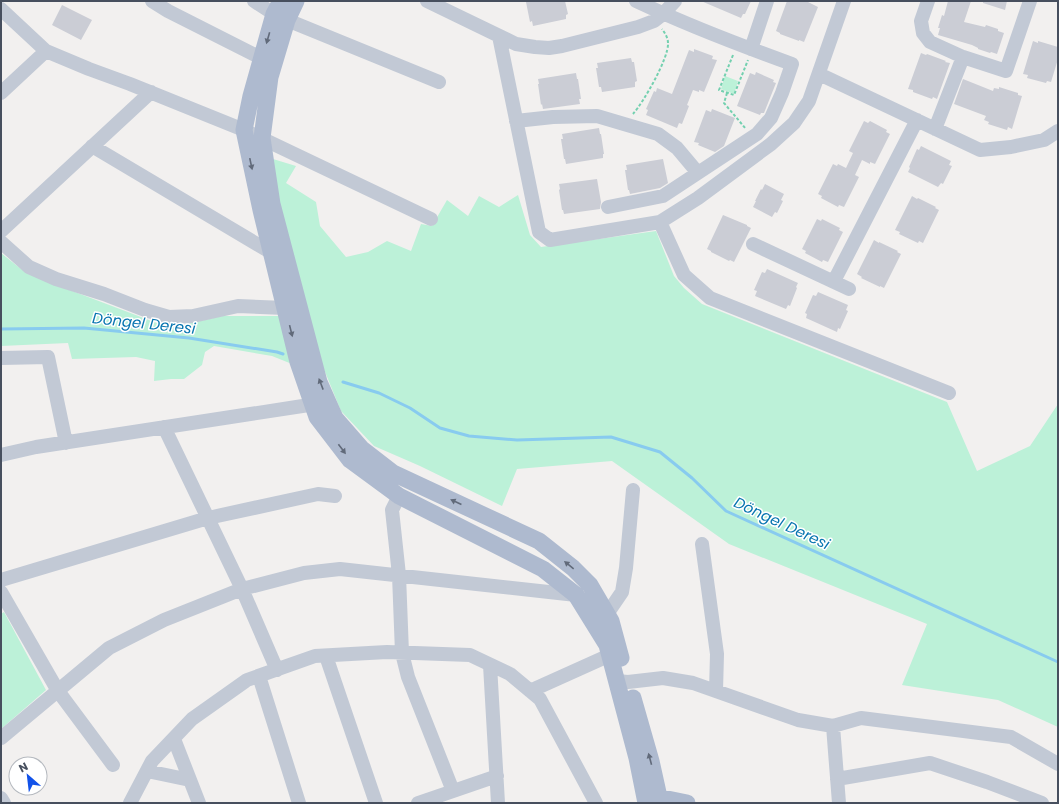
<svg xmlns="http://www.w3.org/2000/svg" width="1059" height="804" viewBox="0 0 1059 804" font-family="Poppins,sans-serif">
  <rect width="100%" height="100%" fill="#f2f0ef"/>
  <path fill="#bcf1d8" d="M725,76l13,5 -4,13 -13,-5z
    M273,159l23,7 -10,17 30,19 4,24 26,31 22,-5 19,-11 24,10 10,-27 11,2 15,-26 21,16 11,-20 20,11 19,-12 12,40 11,12 115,-16 18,45 10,12 18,16 245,98 30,69 53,-25 28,-42v323l-60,-27 -96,-15 25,-61 -198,-80 -117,-83 -95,8 -15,37 -82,-40 -46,-20 -33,-35 -20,-49 -43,-156z
    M1,253l20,16 17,9 132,50 52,-12h59l11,48 -20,-8 -58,-10 -9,6 -3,13 -18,14h-13l-17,2 1,-20 -19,-4 -64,2 -4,-16 -67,3z
    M4,612l42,78 -45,39v-115z"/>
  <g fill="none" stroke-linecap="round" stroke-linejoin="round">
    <path stroke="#88cbef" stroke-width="3" d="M1,329l83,-1 105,10 88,14 6,2
      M343,382l36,11 31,15 30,20 29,8 48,4 94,-3 49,15 32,26 34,33 332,151"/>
  </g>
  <path fill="#cbcdd5" d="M532,1h33l3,13 -2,1v4l-33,7 -1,-5 -2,1 -4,-20z
    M701,1h50l-6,13h-2l-2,4z
    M787,1h19l12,6 -14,35 -5,-2v1l-19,-7v-1l-4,-2z
    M948,1h23l-7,21 21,5 1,-2 12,4v2l6,2 -7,21 -6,-2 -1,1 -12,-4v-1l-6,-3 -34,-10 2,-7h-2l4,-13 2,1z
    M983,1h24l-2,9 -22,-7z
    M62,5l30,15 -11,20 -29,-15z
    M1033,41l5,2v-2l20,6v12l-7,23 -4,-1 -1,2 -19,-5 1,-3 -5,-1z
    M694,49l19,7 -1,3 5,1 -13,32 -5,-2v2l-6,-2 -6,15 2,1 -7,18 -3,-1 -2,5 -31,-13 2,-5 -2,-1 8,-18 2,1 1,-4 15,6 17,-44 5,2z
    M921,53l5,2 1,-1 19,7 -1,1 5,1 -13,36 -4,-2 -1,2 -19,-7v-2l-5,-1z
    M631,58l1,4h2l3,19 -2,1v5l-33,5 -1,-5h-2l-3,-19h2l-1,-5z
    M756,72l18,8 -1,2 3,1 -12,30h-3l-1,2 -23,-9 13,-33 5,2z
    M576,73l1,6h1l3,20h-2l1,5 -37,5 -1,-5 -1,1 -3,-21h1l-1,-5z
    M963,79l30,12 1,-3 5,1v-2l19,6v2l4,1 -10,33 -4,-2 -1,3 -19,-6 1,-2 -5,-2 2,-4 -32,-12z
    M712,109l23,9 -11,28 -9,6 -17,-7 1,-2 -5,-1 12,-32 5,2z
    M864,121l4,2 2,-2 17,9 -1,2 4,2 -15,30 -5,-2v2l-8,-4 -7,15 4,2 -15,30 -5,-2 -1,2 -17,-9 1,-2 -4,-2 15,-30 4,2 1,-2 8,4 7,-15 -4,-2z
    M599,128l1,6h1l3,20h-1v4l-37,6 -1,-5h-1l-3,-20h2l-1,-5z
    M921,146l30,15 -2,4 3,1 -9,18 -2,-1 -3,4 -30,-15 2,-4 -1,-1 8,-18 2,1z
    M663,159l5,24 -8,5 -30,6 -1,-4h-1l-3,-20h2l-1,-5z
    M597,179l4,23 -1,7 -36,5 -1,-4h-1l-3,-20 1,-1 -1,-5z
    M765,184l19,10 -3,6 2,1 -6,12 -2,-1 -3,5 -19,-10 3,-6h-1l6,-12 1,1z
    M912,196l5,3 1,-1 18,9 -1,1 4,2 -16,33 -4,-2 -1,2 -19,-9 1,-2 -5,-2z
    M723,215l24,10v1l4,2 -17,34 -4,-2 -1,1 -18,-9v-1l-4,-2z
    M817,219l4,2 1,-2 18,9 -1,2 4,2 -15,30 -5,-2 -1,2 -17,-9 1,-2 -4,-2z
    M874,240l5,3v-1l19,9 -1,1 4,2 -17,34 -4,-2v1l-19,-9 1,-1 -5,-3z
    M767,269l31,14 -2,4 1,1 -7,18 -2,-1 -2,4 -31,-13 2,-5 -3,-1 8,-18 3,1z
    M818,292l30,13 -2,5 2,1 -8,18 -2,-1 -1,4 -31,-14 1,-4 -2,-1 8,-18 3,1z"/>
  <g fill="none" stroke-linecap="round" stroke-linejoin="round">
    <path stroke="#73d0af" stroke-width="2" stroke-dasharray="3 2" stroke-linecap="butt" d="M733,55l-14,35 15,5 14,-35
      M727,93l-3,10 22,26
      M633,114c10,-11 36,-56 35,-71 0,-5 -3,-10 -6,-14"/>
    <path stroke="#c2c9d5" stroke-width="14" d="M152,1l16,10 93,47
      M254,1l20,13
      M427,1l89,43 19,3 14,1 13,-2 76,-19 16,-6 9,-7 12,-13
      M928,1l-7,20 2,12 7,9 33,15 43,14 24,-70
      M1,9l45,42 43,18 41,15 114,46 187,89
      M287,20l152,62
      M499,36l40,196 11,8 110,-18 38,-24 73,-54 23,-21 15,-22 35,-100
      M751,49l16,-48
      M819,74l161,76 31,-3 33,-7 14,-9
      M1,93l45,-42
      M516,121l37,-4 44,-1 27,8 34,10 19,14 21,25
      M935,129l28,-72
      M92,146l180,107
      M608,207l55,-11 94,-62 14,-16 11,-25 10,-29c-53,-19 -105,-39 -156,-63
      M660,222l24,53 26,23 239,95
      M1,231l150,-139
      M1,242l28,25 27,12 48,15 41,16 24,7 24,-1 45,-10 47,2
      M753,244l96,45
      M834,281l83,-161
      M1,358l47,-1 18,86
      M164,427l78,162 35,81
      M1,455l35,-8 286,-44
      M399,496l-7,14 7,65 3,78 6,24 45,114
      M702,544l15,110 -1,37
      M1,580l207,-62 110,-24 17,2
      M1,592l57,99 55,74
      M607,614l15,-22 4,-24 7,-78
      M326,656l50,147
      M490,665l8,138
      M259,676l40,127
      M617,681l11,1 35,-4 30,5 105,37 35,6 28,-8 150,19 47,27
      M530,691l80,-36
      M833,726l6,77
      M1,738l108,-90 55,-28 78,-31 62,-16 36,-4 236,26 1,-1
      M174,739l25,64
      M147,771l43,9
      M837,779l93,-16 57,19 55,21
      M1,798l3,5
      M130,803l22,-42 40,-42 55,-39 68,-24 72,-4 83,3 40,19 30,25 56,104
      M418,803l79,-27"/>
    <path stroke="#aebacf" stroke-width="17" d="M281,1l-7,13 -23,82 -7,34 17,80 37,152 19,55 33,43 49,36 144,73 33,26 31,50 30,113 9,45
      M296,1l-9,19 -17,57 -8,61 10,66 47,178 16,36 27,31 31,24 146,68 34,27 17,17 21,36 10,37
      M633,698l18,63 8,36
      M648,795l39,8"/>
  </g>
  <defs><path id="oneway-solid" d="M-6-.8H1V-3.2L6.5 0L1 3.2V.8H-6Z"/></defs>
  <g fill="#616a7a">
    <use href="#oneway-solid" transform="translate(268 38) rotate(106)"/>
    <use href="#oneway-solid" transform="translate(251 164) rotate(78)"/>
    <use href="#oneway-solid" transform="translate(291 331) rotate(76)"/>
    <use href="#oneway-solid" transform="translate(321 384) rotate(-111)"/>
    <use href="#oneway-solid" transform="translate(342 449) rotate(53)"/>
    <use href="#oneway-solid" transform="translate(456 502) rotate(-155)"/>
    <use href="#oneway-solid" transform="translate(569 565) rotate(-141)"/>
    <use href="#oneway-solid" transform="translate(650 759) rotate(-105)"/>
  </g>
  <g text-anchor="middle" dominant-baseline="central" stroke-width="3" stroke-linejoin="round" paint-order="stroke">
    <g font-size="15" font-style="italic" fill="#0775b0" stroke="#fff">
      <text transform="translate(144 323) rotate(6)">Döngel Deresi</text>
      <text transform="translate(782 523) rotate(25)">Döngel Deresi</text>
    </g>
  </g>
  <rect width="1059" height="804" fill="none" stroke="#474f5e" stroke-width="4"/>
  <g transform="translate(28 776) rotate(332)"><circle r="19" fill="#ffffff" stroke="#b5b9bf"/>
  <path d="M0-3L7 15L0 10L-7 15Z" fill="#1252e9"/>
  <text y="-6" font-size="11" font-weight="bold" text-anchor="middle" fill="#474f5e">N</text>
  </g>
</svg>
